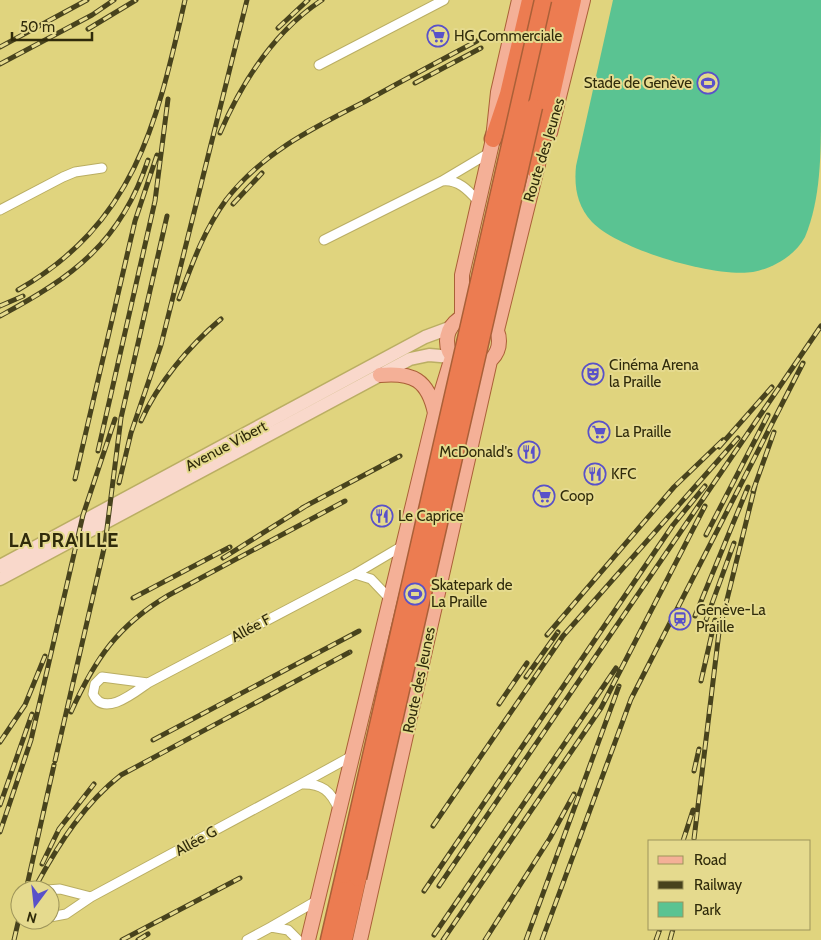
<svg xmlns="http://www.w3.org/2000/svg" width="821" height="940" viewBox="0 0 821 940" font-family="Cabin,sans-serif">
  <rect width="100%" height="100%" fill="#e5da8e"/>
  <path fill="#e0d47e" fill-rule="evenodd" d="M0,0h821v940h-821zM650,841h160v88h-160zM20,890h30v30h-30z"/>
  <path fill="#5ac392" d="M613,0h208c0,37 0,74 0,110 0,42 0,89 -16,127 -10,19 -32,31 -52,35 -38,6 -134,-22 -161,-50 -15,-16 -18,-35 -16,-56z"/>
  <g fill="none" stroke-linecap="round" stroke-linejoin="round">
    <g stroke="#baae63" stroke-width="11">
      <path id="minor" d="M319,65l125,-65
        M442,181c16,-2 26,9 36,20
        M0,210l63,-33 12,-5 27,-4
        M324,240l118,-59 47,-28
        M355,574l16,5 19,20
        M148,683l-46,-6 -7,7 -2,10c11,24 42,-2 55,-11l207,-109 49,-29
        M339,810c-8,-19 -17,-27 -38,-26l51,-28
        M47,890l13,-1 31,8
        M50,917l16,-3 25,-17 210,-113
        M247,940l24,-13
        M298,940l-10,-10 -17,-3 47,-27"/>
    </g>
    <g stroke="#baae63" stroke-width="15">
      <path id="secondary" d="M0,566l425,-229 27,-10
        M0,579l410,-220 19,-4 23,2"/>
    </g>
    <g stroke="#aa6038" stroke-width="16">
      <path id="primary" d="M550,133l33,-133
        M447 341a26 26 0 1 1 52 0a26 26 0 1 1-52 0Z
        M462,318v-43l31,-136 5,-47 21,-92
        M497,330l42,-170
        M380,375c33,-3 48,5 55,38
        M308,940l127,-527 17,-56
        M360,940l130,-579"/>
    </g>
    <g stroke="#aa6038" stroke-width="19">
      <path id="motorway" d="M534,107l25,-107
        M493,139l15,-45 22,-94
        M535,170l38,-170
        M329,940l15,-65
        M344,940l14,-62"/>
    </g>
    <use href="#minor" stroke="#fff" stroke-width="9"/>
    <use href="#secondary" stroke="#f9d8cb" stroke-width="12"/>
    <use href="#primary" stroke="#f4b097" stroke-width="14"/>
    <use href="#motorway" stroke="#ec7c51" stroke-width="16"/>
    <g stroke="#48431d" stroke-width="5">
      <path id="rail" d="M278,28l30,-28
        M88,29l48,-29
        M0,47l87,-47
        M0,64l92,-49 22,-15
        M415,83l66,-35
        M220,133c22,-51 55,-102 102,-133
        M233,204l29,-31
        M18,290c118,-68 139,-168 167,-290
        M179,299c13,-35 25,-69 47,-99 36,-47 87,-72 138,-98 38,-21 75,-41 113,-61
        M0,306l23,-10
        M0,316c73,-39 121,-74 148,-156
        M141,421c17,-38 48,-75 80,-102
        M719,447l53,-60
        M98,451l57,-250 13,-102
        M75,479l60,-258 22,-66
        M119,483l12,-50 30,-88 86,-345
        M753,491l21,-59
        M302,508l98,-52
        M706,535l62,-120
        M223,558l86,-54
        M133,598l97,-51
        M695,616l53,-129
        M706,620l28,-77
        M547,635l127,-148 49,-47
        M526,677l32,-45
        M701,681l14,-61
        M499,704l28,-41
        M71,712c24,-53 47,-87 98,-117l176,-94
        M153,740l206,-109
        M0,742l25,-37 20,-49
        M55,761l50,-217 16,-126 46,-202
        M694,771l5,-22
        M0,805l32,-91
        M433,826l130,-190 175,-198
        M0,832l31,-92 52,-225 32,-96
        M694,839l25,-207 36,-146
        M683,841l10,-31
        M42,864l17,-35 35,-45
        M38,882c22,-40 47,-79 83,-107l229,-123
        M439,886l382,-560
        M26,890l28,-125
        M424,891l249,-366 32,-39
        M434,935l182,-267
        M14,940l6,-26
        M122,940l118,-62
        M138,940l10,-6
        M443,940l158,-232 104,-202
        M485,940l65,-102 24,-44
        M526,940l93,-254
        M542,940l89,-241 172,-336
        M656,940l4,-11
        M670,940l3,-11"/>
    </g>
    <use href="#rail" stroke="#e5da8e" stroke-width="3" stroke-dasharray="9" stroke-linecap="butt"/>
    <g stroke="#aa6038" stroke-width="19" stroke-linecap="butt">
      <path id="motorway-bridge" d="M344,875l199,-875
        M358,878l176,-771"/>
    </g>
    <use href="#motorway-bridge" stroke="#ec7c51" stroke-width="16"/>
  </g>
  <defs>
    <g id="supermarket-ring" transform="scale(1.125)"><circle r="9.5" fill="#e5da8e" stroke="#5951c9" stroke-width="1.5"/><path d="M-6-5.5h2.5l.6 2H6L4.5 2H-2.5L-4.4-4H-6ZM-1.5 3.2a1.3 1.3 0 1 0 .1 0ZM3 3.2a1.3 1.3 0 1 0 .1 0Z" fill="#5951c9"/></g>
    <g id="stadium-ring" transform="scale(1.125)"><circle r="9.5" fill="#e5da8e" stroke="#5951c9" stroke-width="1.5"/><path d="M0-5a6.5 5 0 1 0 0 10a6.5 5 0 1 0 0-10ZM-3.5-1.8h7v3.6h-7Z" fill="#5951c9"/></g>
    <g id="theatre-ring" transform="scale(1.125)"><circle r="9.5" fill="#e5da8e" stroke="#5951c9" stroke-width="1.5"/><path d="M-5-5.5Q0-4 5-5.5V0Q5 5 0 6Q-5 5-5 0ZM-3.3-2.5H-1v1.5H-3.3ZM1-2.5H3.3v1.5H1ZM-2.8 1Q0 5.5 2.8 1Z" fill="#5951c9"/></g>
    <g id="restaurant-ring" transform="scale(1.125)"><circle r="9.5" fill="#e5da8e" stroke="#5951c9" stroke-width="1.5"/><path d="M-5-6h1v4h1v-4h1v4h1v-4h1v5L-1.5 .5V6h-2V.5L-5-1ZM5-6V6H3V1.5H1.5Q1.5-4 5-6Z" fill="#5951c9"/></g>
    <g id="station-ring" transform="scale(1.125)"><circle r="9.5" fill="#e5da8e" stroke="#5951c9" stroke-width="1.5"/><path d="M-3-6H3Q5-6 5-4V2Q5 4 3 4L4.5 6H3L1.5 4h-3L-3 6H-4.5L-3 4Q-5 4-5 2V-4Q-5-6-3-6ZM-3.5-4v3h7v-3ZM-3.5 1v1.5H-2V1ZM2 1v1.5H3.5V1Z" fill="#5951c9"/></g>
  </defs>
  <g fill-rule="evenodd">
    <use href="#supermarket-ring" x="438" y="36"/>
    <use href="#stadium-ring" x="708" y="83"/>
    <use href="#theatre-ring" x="593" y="374"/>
    <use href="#supermarket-ring" x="599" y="432"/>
    <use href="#restaurant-ring" x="529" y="452"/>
    <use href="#restaurant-ring" x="595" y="474"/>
    <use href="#supermarket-ring" x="544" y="496"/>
    <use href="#restaurant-ring" x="382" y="516"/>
    <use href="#stadium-ring" x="415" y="594"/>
    <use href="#station-ring" x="680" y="619"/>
  </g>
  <g text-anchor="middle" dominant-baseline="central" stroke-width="4" stroke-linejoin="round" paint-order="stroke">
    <g font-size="15" fill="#302b0b" stroke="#e5da8e" text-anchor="start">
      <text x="454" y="36">HG Commerciale</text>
      <text x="692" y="83" text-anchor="end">Stade de Genève</text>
      <text x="609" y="365">Cinéma Arena<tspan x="609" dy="17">la Praille</tspan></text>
      <text x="615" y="432">La Praille</text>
      <text x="513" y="452" text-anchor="end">McDonald's</text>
      <text x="611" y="474">KFC</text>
      <text x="560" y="496">Coop</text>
      <text x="398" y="516">Le Caprice</text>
      <text x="431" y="585">Skatepark de<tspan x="431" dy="17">La Praille</tspan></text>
      <text x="696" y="610">Genève-La<tspan x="696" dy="17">Praille</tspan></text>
    </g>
    <g font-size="15" fill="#302b0b" stroke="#e5da8e">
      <text transform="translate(544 150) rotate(-73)">Route des Jeunes</text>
      <text transform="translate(226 446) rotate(-28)">Avenue Vibert</text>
      <text transform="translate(251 628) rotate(-28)">Allée F</text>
      <text transform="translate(419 680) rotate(-78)">Route des Jeunes</text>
      <text transform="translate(196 841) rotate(-29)">Allée G</text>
    </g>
    <g font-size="20" font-weight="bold" letter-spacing="1" fill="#302b0b" stroke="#e5da8e">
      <text x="64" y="540">LA PRAILLE</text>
    </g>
  </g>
  <rect x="648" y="840" width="162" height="90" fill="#e5da8e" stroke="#9d945a"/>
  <rect x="658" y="856" width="25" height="8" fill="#f4b097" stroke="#9d945a"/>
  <text x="694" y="865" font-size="15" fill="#302b0b">Road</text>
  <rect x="658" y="881" width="25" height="8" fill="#48431d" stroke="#9d945a"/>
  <text x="694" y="890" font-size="15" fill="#302b0b">Railway</text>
  <rect x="658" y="902" width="25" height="15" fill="#5ac392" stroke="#9d945a"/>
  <text x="694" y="915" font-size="15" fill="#302b0b">Park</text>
  <g transform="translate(35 905) rotate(195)"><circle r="24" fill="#e5da8e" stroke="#9d945a"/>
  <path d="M0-4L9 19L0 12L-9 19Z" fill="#5951c9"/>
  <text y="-8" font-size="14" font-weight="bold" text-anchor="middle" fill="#302b0b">N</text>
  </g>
  <path d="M12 32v8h80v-8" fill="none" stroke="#302b0b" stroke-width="2.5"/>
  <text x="20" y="32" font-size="15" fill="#302b0b" stroke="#e5da8e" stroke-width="4" paint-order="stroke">50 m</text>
</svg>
